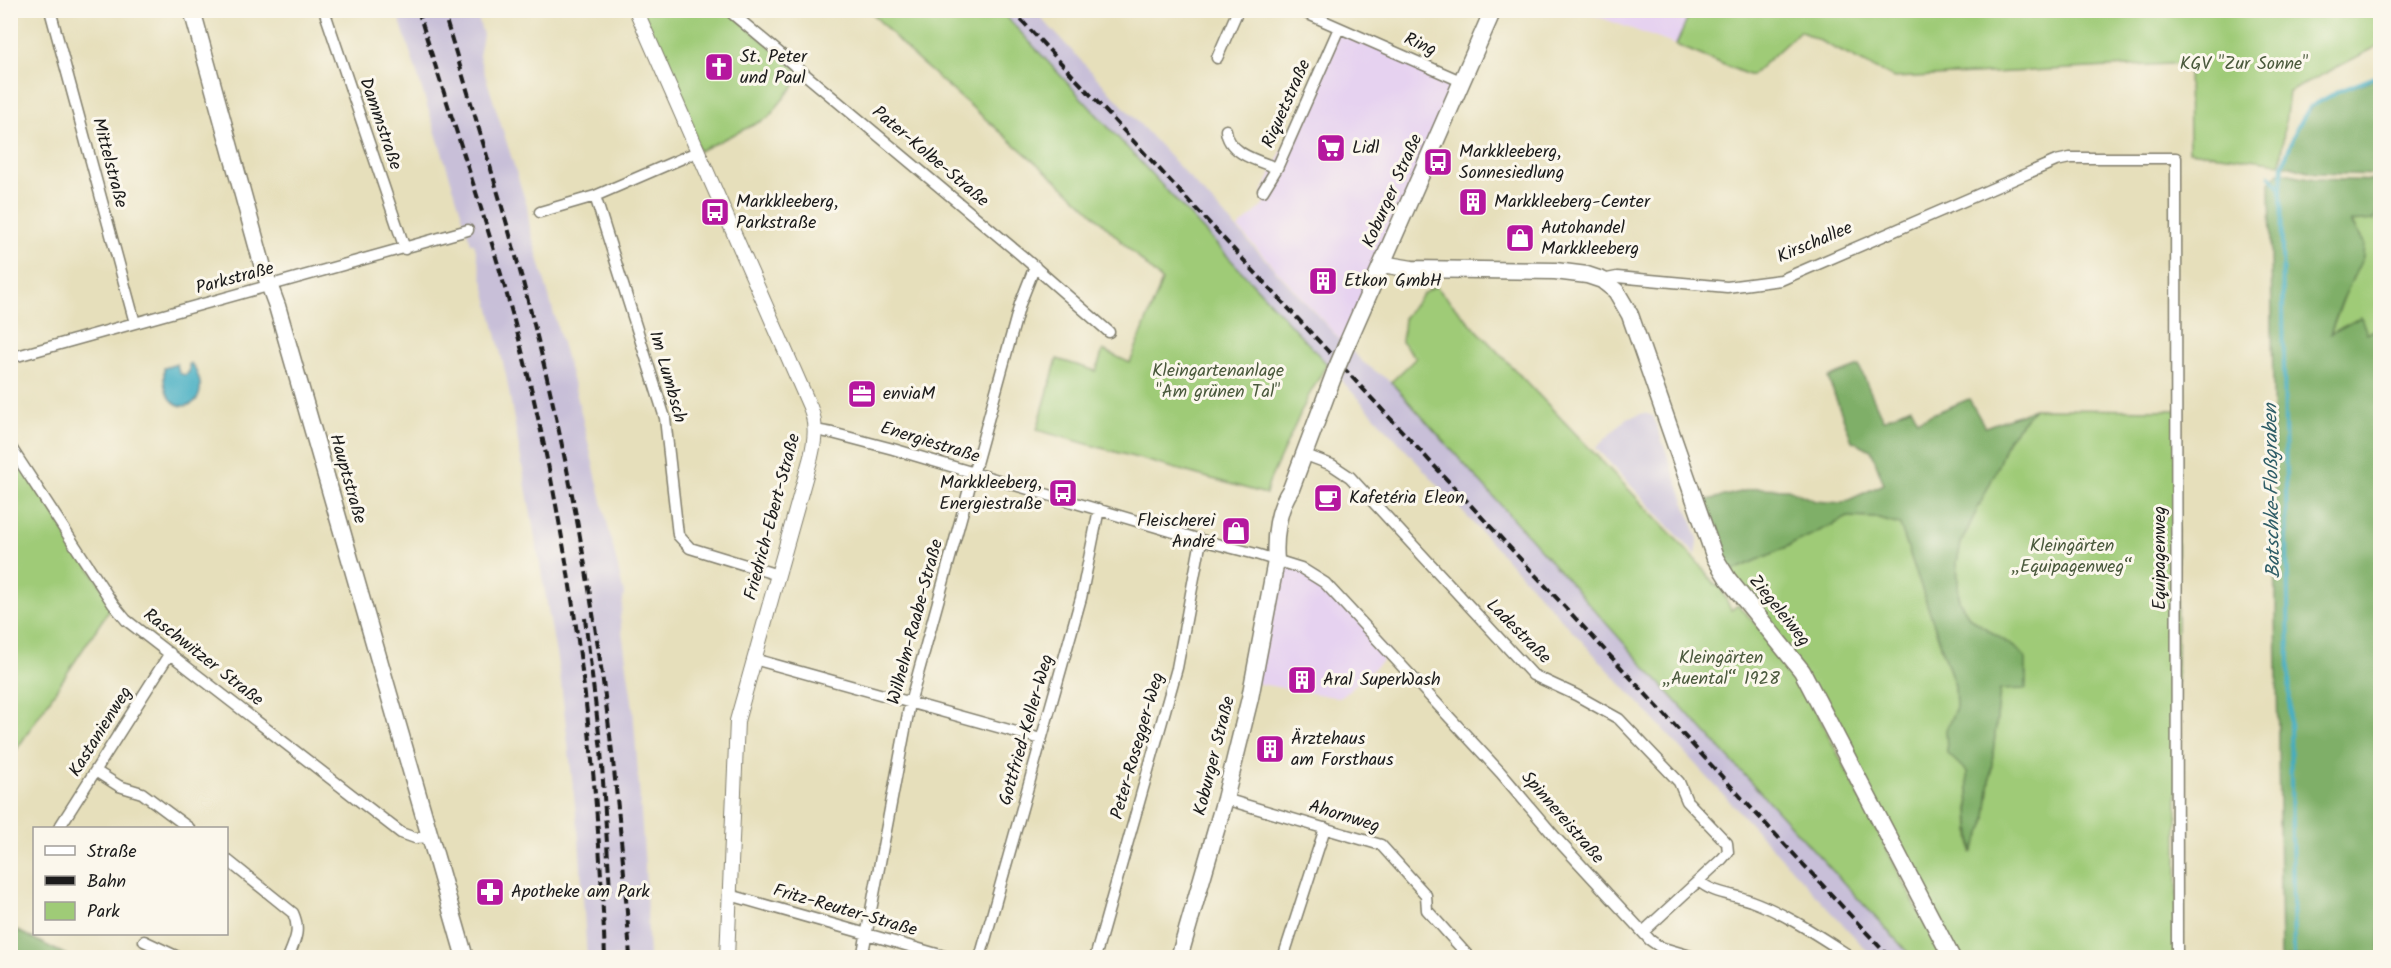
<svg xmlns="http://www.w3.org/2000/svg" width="2391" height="968" viewBox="0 0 2391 968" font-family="Kalam,sans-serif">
  <rect width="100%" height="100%" fill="#fbf7ec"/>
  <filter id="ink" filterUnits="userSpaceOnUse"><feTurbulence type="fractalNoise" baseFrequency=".0167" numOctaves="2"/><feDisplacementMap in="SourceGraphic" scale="12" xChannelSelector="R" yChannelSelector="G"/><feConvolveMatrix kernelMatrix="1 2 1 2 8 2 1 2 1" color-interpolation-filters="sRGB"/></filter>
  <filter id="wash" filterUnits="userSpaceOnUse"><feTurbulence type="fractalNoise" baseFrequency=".008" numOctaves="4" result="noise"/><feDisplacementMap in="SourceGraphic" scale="24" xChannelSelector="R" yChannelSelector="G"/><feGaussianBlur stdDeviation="1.35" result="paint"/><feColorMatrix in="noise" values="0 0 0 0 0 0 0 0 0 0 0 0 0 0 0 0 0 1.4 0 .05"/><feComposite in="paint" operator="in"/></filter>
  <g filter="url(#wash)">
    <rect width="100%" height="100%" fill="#e6dfbb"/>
    <path fill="#e6d2f0" d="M1582,11h109l-15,34z
      M1339,28l124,54 -117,264 -108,-118 27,-24 -2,-13z
      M1276,561l38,13 77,79 -51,45 -86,-15z"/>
    <path fill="#c8bfd8" d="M397,11h79l7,24 -4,21 48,150 3,23 48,171 46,194 -4,24 13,90 12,158 4,91h-62l-8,-118 -18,-157 -55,-307 -32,-132h-3z
      M1001,11h34l303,327 26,25 27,19 264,296 257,279h-39z
      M1644,413l9,3 45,123 -2,16 -100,-107 31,-30z"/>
    <path fill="#9fcb77" stroke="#5e744a" stroke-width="1.5" d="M636,11h92l75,63 -35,44 -69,33z
      M870,11h131l326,353 -19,33 -39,85 -3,12 -229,-64 20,-71 39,12 7,-21 27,13 32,-82 -81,-79 -168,-146z
      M1691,11h689v34l-91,47 -9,71 -91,-12 -1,-88 -294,15 -94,-47 -49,45 -75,-31z
      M2380,202v125l-13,7 -6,-16 -31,17 34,-92 -13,-22 23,-1z
      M1435,286l259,272 22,28h4l11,24 7,-5 46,50 31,54 127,248h-30l-257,-279 -264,-296 25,-24 -14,-16 2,-25 20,-24z
      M2034,409l143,1v547h-225l-150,-286 -77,-97 51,-22 72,-35 28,1 24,7 55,161 1,21 -10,23 21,42 4,79 14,-26 15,-135 17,-41 -47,-31 -11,-17 -2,-39 4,-19 34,-70 13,-34z
      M11,446l102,158 -102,154z"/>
    <path fill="#7faf68" stroke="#4e6642" stroke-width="1.5" d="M2380,75v100l-64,-2 -33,-9c15,-40 19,-59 63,-75 11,-4 25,-6 34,-14z
      M2279,172l36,7 65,2v21l-6,18 -23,2 13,21 -1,14 -21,44 -12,33 31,-17 6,17 13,-7v630h-99l-11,-775z
      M1859,366l24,54 28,-13 7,13 51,-21 16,28 49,-18 -26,30 -13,34 -34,70 -4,19 2,39 11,17 47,31 9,10v30l-26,1 -15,135 -13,28 -5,-81 -20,-19 -1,-23 10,-23 -1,-21 -55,-161 -24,-7 -28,-1 -72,35 -51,22 -30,-71 62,-15 31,1 27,12 27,2 42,-19 -13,-34 -19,-9 -24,-63z
      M10,927l60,30h-59z"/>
    <path fill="#43adc2" stroke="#30646f" stroke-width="1.5" d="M177,364l2,9 6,2 4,-3v-8l2,-1c33,46 -32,65 -27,5z"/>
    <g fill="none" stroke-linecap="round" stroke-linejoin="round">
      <path stroke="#43adc2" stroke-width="4" d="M2270,175l11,13
        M2294,958l-13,-770 2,-24 14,-36 13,-21 29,-16 41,-16"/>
    </g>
  </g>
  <g filter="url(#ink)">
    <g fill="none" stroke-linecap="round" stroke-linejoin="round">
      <g stroke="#817e6c" stroke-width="13">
        <path id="minor" d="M50,10l85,313
          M324,10l81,239
          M728,10l293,245 88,77
          M1299,10l164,72
          M1217,58l21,-48
          M1226,130c2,24 33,31 51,38
          M1263,191l14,-23 62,-140
          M595,196l70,222 13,117 12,13 88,27
          M540,212l55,-16 104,-45
          M1602,280l15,-3 110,10 54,-7 275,-119 14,-3h106l1,800
          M10,358l458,-128
          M815,430l17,3 61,16 308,91 55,14 45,14 24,15 176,190 54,64 95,103 10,7 37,11
          M10,446l103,158 13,16 275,213 14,5 15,-1
          M1303,454l29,11 18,12 183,198 43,20 43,24 60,63 8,19 40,42 1,9 -6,7 -79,73
          M754,659l287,80
          M97,772l22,14 23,7 47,35
          M1225,799l156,46 45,50 1,15 43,48
          M59,828l111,-175
          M226,859l67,54c8,17 2,28 -5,45
          M1699,881c14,13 35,13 52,20 36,13 69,36 102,57
          M730,895l221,63
          M144,941l36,17
          M862,958l48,-255 110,-399 15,-38
          M980,958l101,-360 18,-89
          M1095,958l82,-290 24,-128
          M1283,958l42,-130"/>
      </g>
      <g stroke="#817e6c" stroke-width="16">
        <path id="tertiary" d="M636,10l174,397c7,17 5,33 1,50l-74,264 -10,237"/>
      </g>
      <g stroke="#817e6c" stroke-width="19">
        <path id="secondary" d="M192,10l72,261 13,35 188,652
          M1382,264l30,5 143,2 32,4 15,5 14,11 14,24 85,243 13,21 74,92 150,287
          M1346,346l147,-336
          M1179,958l46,-159 25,-101 26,-137c-2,-24 2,-53 15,-72l44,-117"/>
      </g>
      <use href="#minor" stroke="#fff" stroke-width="10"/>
      <use href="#tertiary" stroke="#fff" stroke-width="14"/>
      <use href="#secondary" stroke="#fff" stroke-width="16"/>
      <path stroke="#1c1c1c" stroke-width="4" stroke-dasharray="9 4.5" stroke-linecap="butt" d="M418,10c31,102 66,201 94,303 57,209 85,428 93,645
        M443,10c35,117 72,233 100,351 47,196 75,396 87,597
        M1012,10l878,948
        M585,618l16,132 9,140"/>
      <g stroke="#817e6c" stroke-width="19" stroke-linecap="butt">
        <path id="secondary-bridge" d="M1335,372l11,-26"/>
      </g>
      <use href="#secondary-bridge" stroke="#fff" stroke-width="16"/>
    </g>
  </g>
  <defs>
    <g id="church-square" transform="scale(1.5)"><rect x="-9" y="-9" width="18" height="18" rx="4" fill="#b5179e" stroke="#fbf7ec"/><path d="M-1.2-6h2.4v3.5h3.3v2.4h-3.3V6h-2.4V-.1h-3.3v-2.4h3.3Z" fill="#fff"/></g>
    <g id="supermarket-square" transform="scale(1.5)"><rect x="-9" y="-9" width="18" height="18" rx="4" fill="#b5179e" stroke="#fbf7ec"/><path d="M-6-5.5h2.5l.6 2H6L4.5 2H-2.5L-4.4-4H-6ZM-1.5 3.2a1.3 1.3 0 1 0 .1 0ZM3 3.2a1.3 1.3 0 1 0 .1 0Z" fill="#fff"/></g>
    <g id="bus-square" transform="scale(1.5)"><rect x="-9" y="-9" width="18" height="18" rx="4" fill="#b5179e" stroke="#fbf7ec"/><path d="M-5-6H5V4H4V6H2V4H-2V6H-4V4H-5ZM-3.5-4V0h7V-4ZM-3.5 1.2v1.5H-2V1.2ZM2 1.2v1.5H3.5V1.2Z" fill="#fff"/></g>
    <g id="building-square" transform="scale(1.5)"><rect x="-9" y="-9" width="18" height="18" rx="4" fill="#b5179e" stroke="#fbf7ec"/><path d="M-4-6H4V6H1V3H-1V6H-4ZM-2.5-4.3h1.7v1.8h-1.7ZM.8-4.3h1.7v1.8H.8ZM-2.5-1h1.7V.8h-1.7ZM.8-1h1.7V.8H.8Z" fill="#fff"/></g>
    <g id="shop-square" transform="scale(1.5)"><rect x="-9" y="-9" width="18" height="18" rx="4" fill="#b5179e" stroke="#fbf7ec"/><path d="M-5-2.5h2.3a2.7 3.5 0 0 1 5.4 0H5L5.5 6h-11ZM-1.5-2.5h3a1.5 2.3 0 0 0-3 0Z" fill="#fff"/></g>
    <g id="office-square" transform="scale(1.5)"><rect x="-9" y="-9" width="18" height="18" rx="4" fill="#b5179e" stroke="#fbf7ec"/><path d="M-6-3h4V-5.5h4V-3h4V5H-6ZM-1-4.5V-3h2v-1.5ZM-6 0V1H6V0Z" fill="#fff"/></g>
    <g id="cafe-square" transform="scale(1.5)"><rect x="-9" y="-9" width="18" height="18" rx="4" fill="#b5179e" stroke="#fbf7ec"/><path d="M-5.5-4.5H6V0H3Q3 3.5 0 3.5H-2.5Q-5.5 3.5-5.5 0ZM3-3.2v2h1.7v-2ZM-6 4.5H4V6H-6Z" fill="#fff"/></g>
    <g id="pharmacy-square" transform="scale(1.5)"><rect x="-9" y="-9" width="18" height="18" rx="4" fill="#b5179e" stroke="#fbf7ec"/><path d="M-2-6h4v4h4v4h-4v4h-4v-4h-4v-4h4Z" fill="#fff"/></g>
  </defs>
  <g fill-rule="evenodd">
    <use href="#church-square" x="719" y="67"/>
    <use href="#supermarket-square" x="1331" y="148"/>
    <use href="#bus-square" x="1438" y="162"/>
    <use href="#building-square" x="1473" y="202"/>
    <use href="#bus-square" x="715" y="212"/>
    <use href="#shop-square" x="1520" y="238"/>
    <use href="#building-square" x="1323" y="281"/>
    <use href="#office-square" x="862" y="394"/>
    <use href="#bus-square" x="1063" y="493"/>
    <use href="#cafe-square" x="1328" y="498"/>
    <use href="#shop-square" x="1236" y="531"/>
    <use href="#building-square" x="1302" y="680"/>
    <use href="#building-square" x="1270" y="749"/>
    <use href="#pharmacy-square" x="490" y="892"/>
  </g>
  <g text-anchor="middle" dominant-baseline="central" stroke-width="6" stroke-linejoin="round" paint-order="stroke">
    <g font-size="18" fill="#1c1c1c" stroke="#fbf7ec">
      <text transform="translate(1420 45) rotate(24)">Ring</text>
      <text transform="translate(1287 104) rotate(-66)">Riquetstraße</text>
      <text transform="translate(380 124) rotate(71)">Dammstraße</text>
      <text transform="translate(930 157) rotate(40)">Pater-Kolbe-Straße</text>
      <text transform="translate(109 163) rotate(75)">Mittelstraße</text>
      <text transform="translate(1393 191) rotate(-66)">Koburger Straße</text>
      <text transform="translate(1815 243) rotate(-23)">Kirschallee</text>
      <text transform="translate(235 279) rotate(-15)">Parkstraße</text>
      <text transform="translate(667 377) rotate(74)">Im Lumbsch</text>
      <text transform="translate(930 443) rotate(17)">Energiestraße</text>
      <text transform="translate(347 479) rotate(74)">Hauptstraße</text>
      <text transform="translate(773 517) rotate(-75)">Friedrich-Ebert-Straße</text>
      <text transform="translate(2160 558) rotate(-90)">Equipagenweg</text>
      <text transform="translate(1779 611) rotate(51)">Ziegeleiweg</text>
      <text transform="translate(916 622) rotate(-75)">Wilhelm-Raabe-Straße</text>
      <text transform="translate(1518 632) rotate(45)">Ladestraße</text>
      <text transform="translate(203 658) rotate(38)">Raschwitzer Straße</text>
      <text transform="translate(1027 730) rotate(-74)">Gottfried-Keller-Weg</text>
      <text transform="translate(101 732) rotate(-58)">Kastanienweg</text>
      <text transform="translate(1138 746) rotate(-74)">Peter-Rosegger-Weg</text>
      <text transform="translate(1215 756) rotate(-76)">Koburger Straße</text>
      <text transform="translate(1344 817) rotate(17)">Ahornweg</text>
      <text transform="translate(1562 818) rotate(49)">Spinnereistraße</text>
      <text transform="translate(845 911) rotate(16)">Fritz-Reuter-Straße</text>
    </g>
    <g font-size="18" fill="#1c1c1c" stroke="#fbf7ec" text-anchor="start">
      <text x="740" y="57">St. Peter<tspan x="740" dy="21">und Paul</tspan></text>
      <text x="1352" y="148">Lidl</text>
      <text x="1459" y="152">Markkleeberg,<tspan x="1459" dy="21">Sonnesiedlung</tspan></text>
      <text x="736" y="202">Markkleeberg,<tspan x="736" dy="21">Parkstraße</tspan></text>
      <text x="1494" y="202">Markkleeberg-Center</text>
      <text x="1541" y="228">Autohandel<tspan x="1541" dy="21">Markkleeberg</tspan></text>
      <text x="1344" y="281">Etkon GmbH</text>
      <text x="883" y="394">enviaM</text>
      <text x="1042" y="483" text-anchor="end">Markkleeberg,<tspan x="1042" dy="21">Energiestraße</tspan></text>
      <text x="1349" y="498">Kafetéria Eleon</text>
      <text x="1215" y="521" text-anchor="end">Fleischerei<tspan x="1215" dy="21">André</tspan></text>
      <text x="1323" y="680">Aral SuperWash</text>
      <text x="1291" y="739">Ärztehaus<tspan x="1291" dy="21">am Forsthaus</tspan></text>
      <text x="511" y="892">Apotheke am Park</text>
    </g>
    <g font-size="18" fill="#4a593c" stroke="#fbf7ec">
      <text x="2244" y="64">KGV "Zur Sonne"</text>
      <text x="1218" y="371">Kleingartenanlage<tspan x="1218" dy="21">"Am grünen Tal"</tspan></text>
      <text x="2072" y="546">Kleingärten<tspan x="2072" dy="21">„Equipagenweg“</tspan></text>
      <text x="1721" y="658">Kleingärten<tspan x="1721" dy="21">„Auental“ 1928</tspan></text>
    </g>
    <g font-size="20" font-style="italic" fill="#2e5d67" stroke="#fbf7ec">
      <text transform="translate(2273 491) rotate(-91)">Batschke‐Floßgraben</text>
    </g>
  </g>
  <rect width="2391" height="968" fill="none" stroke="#fbf7ec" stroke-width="36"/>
  <rect x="33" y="827" width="195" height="108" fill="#fbf7ec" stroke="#a29f99" stroke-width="1.5"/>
  <rect x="45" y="846" width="30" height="9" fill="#ffffff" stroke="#a29f99" stroke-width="1.5"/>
  <text x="87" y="857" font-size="18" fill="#1c1c1c">Straße</text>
  <rect x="45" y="876" width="30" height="9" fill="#1c1c1c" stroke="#a29f99" stroke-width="1.5"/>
  <text x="87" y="887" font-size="18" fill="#1c1c1c">Bahn</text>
  <rect x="45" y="902" width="30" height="18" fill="#9fcb77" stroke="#a29f99" stroke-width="1.5"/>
  <text x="87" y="917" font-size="18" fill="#1c1c1c">Park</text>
</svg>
